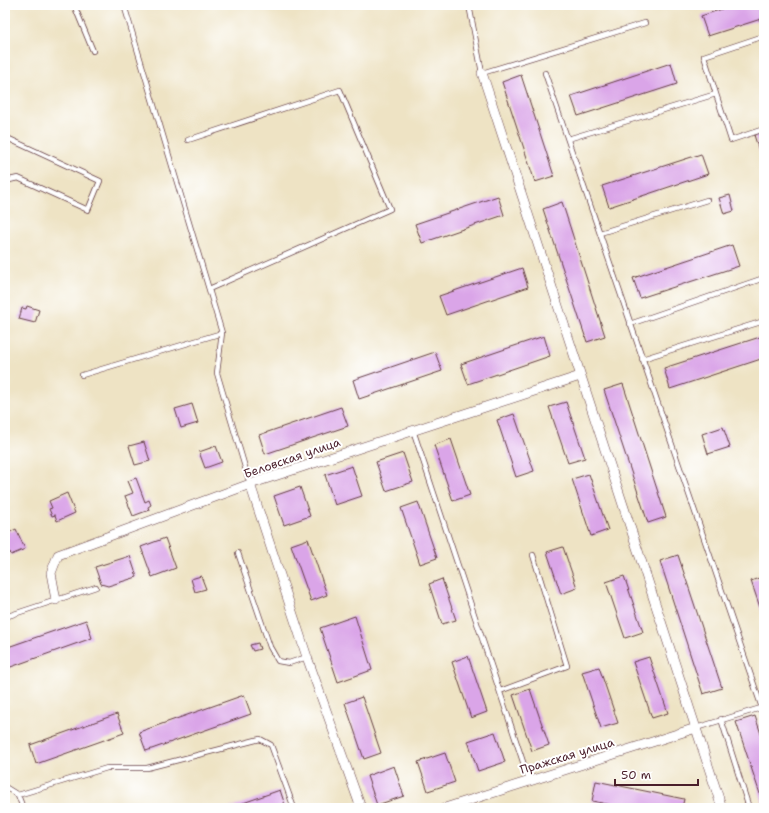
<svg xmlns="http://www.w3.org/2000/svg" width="769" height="813" viewBox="0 0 769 813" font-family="'Shantell Sans',sans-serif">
  <rect width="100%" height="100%" fill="#fff"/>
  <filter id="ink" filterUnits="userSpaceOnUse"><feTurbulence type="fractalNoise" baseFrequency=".025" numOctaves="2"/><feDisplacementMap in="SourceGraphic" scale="8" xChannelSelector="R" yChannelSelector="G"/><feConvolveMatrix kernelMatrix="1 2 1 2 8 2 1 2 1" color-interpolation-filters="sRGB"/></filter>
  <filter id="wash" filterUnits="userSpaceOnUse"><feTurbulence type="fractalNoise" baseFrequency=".012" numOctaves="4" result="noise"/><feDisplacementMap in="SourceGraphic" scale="16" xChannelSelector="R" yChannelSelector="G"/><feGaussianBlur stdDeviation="0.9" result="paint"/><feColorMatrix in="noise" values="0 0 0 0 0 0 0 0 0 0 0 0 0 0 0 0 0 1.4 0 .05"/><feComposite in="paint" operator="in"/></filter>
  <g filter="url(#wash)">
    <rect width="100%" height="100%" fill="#eee3c4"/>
    <g id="blocks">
      <path fill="#daa5e8" d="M734,5h30v13l-56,18 -7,-20z
        M671,63l6,21 -99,32 -7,-20z
        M521,75l33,101 -19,6 -33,-100z
        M764,132v34l-10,-31z
        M701,154l7,20 -99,33 -7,-21z
        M730,195l4,16 -10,3 -5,-16z
        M498,196l6,19 -82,28 -7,-19z
        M562,202l43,134 -18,6 -44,-133z
        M732,245l7,21 -99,32 -7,-20z
        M522,268l6,19 -82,28 -7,-19z
        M27,306l12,4 -4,13 -16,-4 3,-11 4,1z
        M544,336l6,20 -82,28 -7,-20z
        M763,336l1,22 -94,31 -6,-21z
        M435,352l7,19 -83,28 -6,-19z
        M623,384l43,133 -18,6 -44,-133z
        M566,402l19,56 -17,5 -19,-56z
        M192,404l6,19 -17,5 -6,-19z
        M341,407l7,19 -83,28 -6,-19z
        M514,414l20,57 -18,6 -19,-57z
        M723,427l7,20 -22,7 -6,-20z
        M451,439l19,56 -17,6 -19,-56z
        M144,442l6,19 -15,4 -6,-19z
        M216,446l6,16 -17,6 -6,-16z
        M403,453l10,29 -27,9 -10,-29z
        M352,466l10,30 -27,9 -10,-30z
        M589,474l19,56 -17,6 -19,-57z
        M136,478l9,24 4,-2 2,5 -3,2 1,3 -16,6 -8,-20 8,-3 -5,-12z
        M300,487l10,29 -26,9 -10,-29z
        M67,493l8,20 -18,8 -2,-6 -3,1 -3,-7 3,-1 -3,-7z
        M418,502l19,56 -17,6 -19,-56z
        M5,524l5,8 6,-3 9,20 -14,6 -1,-3 -5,2z
        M165,538l11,30 -24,9 -11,-30z
        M308,539l19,56 -16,6 -20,-56z
        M563,547l14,41 -16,6 -14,-42z
        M678,555l44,133 -19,6 -43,-133z
        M130,556l7,21 -29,9 -7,-2 -6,-17z
        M201,576l5,13 -11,3 -4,-13z
        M624,576l19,56 -18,6 -19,-56z
        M764,576v43l-13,-38z
        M442,579l14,41 -14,4 -13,-40z
        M355,616l17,54 -34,12 -18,-54z
        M86,620l6,18 -87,31v-21z
        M258,643l2,6 -7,2 -3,-6z
        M468,656l19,56 -16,6 -19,-56z
        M649,657l19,56 -16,5 -19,-56z
        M599,667l19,56 -17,5 -19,-56z
        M530,689l19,56 -17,6 -19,-56z
        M244,695l7,19 -105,37 -7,-19z
        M362,697l19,56 -17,6 -19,-56z
        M117,714l7,19 -88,31 -6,-19z
        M755,716l9,27v63l-28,-84z
        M495,732l10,30 -27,9 -10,-30z
        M445,753l10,29 -27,9 -10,-29z
        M394,766l10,30 -27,9 -10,-29z
        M596,781l88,18 -2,9h-55l-35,-7z
        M280,790l6,18h-57z"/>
    </g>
  </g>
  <g filter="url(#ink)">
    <use href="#blocks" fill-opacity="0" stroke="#633c42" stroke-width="1"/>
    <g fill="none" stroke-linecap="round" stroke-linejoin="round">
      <g stroke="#633c42" stroke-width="6">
        <path id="lane" d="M74,5l19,46
          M124,5l98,328 -5,40 33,111
          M469,5l13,68 163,-50
          M545,73l217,635
          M716,94l15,46 33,-11
          M5,137l95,44 -12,29 -70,-32 -13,3
          M568,139l148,-45 -12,-38 60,-20
          M188,140l152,-50 50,119 -181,80
          M600,233l107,-33
          M630,324l131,-45 3,3
          M642,359l122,-38
          M82,375l140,-42
          M413,430l116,350
          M238,553l32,94 8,14 11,2 18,-6
          M5,617l91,-30
          M500,691l67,-25 -34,-111
          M721,719l28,89
          M696,728l68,-21
          M5,787l13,8 5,13
          M18,795l89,-27h40l113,-29 11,6 23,63"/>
      </g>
      <g stroke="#633c42" stroke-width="10">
        <path id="street" d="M482,73l240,735
          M250,484l57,173 54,151
          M56,600l-5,-27 7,-18 192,-71 330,-108
          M445,808l251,-80"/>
      </g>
      <use href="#lane" stroke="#fff" stroke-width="4.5"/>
      <use href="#street" stroke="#fff" stroke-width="9"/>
    </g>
  </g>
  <g text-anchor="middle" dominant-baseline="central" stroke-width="4" stroke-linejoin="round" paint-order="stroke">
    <g font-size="12" fill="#4a1f2b" stroke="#fff">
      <text transform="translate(292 458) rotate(-19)">Беловская улица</text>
      <text transform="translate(567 756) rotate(-17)">Пражская улица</text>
    </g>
  </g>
  <rect width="769" height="813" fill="none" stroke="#fff" stroke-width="20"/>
  <path d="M615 779v6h83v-6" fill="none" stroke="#4a1f2b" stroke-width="2"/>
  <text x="621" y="779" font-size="12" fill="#4a1f2b" stroke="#ffffff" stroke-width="3" paint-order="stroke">50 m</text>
</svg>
